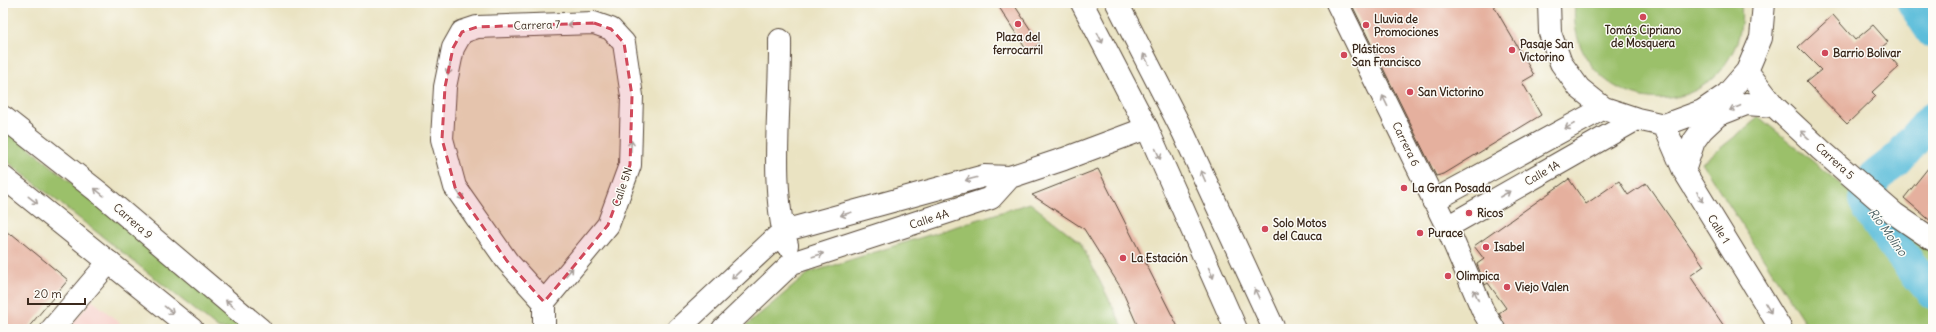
<svg xmlns="http://www.w3.org/2000/svg" width="1936" height="332" viewBox="0 0 1936 332" font-family="Delius,sans-serif">
  <rect width="100%" height="100%" fill="#fdfcf7"/>
  <filter id="ink" filterUnits="userSpaceOnUse"><feTurbulence type="fractalNoise" baseFrequency=".025" numOctaves="2"/><feDisplacementMap in="SourceGraphic" scale="8" xChannelSelector="R" yChannelSelector="G"/><feConvolveMatrix kernelMatrix="1 2 1 2 8 2 1 2 1" color-interpolation-filters="sRGB"/></filter>
  <filter id="wash" filterUnits="userSpaceOnUse"><feTurbulence type="fractalNoise" baseFrequency=".012" numOctaves="4" result="noise"/><feDisplacementMap in="SourceGraphic" scale="16" xChannelSelector="R" yChannelSelector="G"/><feGaussianBlur stdDeviation="0.9" result="paint"/><feColorMatrix in="noise" values="0 0 0 0 0 0 0 0 0 0 0 0 0 0 0 0 0 1.4 0 .05"/><feComposite in="paint" operator="in"/></filter>
  <g filter="url(#wash)">
    <rect width="100%" height="100%" fill="#eae3c2"/>
    <path fill="#f7d0ca" d="M92,300l35,29h-59z"/>
    <path fill="#9bc06b" stroke="#6b7544" d="M1575,3h166c2,19 -1,36 -10,52 -45,81 -166,41 -156,-52z
      M1759,117l97,80 77,56v76h-124l-107,-166z
      M3,126l245,203h-29l-216,-171z
      M1030,203l50,39 44,87h-382l67,-56z"/>
    <g fill="none" stroke-linecap="round" stroke-linejoin="round">
      <path stroke="#5cbdda" stroke-width="34" d="M1914,3l19,29
        M1933,118l-36,42 -22,17 -10,23c13,28 47,68 68,92"/>
    </g>
    <g id="blocks">
      <path fill="#e5b09e" d="M1006,3h7l27,41 -13,7 -28,-44z
        M1351,3h141l42,72 -12,7 19,33 -97,59 -8,2z
        M1833,15l22,25 18,-15 15,17 -6,5 17,20 -27,25 4,4 -29,28 -41,-42 15,-12 -23,-23z
        M1933,162v61l-29,-25z
        M1098,169l81,160h-40l-18,-41 -37,-59 -52,-34z
        M1569,179l17,25 33,-23 9,14 18,-12 58,83 -14,10 36,53h-220l-7,-16 7,-5 -18,-25 -3,2 -8,-21 7,-5 -10,-13z
        M3,229l8,6 1,-1 56,46 -41,49h-24z"/>
    </g>
  </g>
  <g filter="url(#ink)">
    <use href="#blocks" fill-opacity="0" stroke="#554637" stroke-width="1"/>
    <g fill="none" stroke-linecap="round" stroke-linejoin="round">
      <g stroke="#554637" stroke-width="24">
        <path id="minor" d="M1337,3l110,224 36,84 11,18
          M1549,3l1,30 11,30 18,25 25,20 33,11 27,6 38,-14 25,-17 20,-23 14,-33 3,-35
          M780,40c1,64 -11,144 7,205
          M1747,71l27,35 47,44 74,64 38,26
          M1664,125l20,46 97,158
          M1684,171l10,-30 8,-11 16,-15 28,-11 28,2
          M1433,201l171,-93
          M1447,227l190,-108
          M544,302l64,-77 22,-60 2,-69 -8,-53 -13,-14 -17,-6 -117,4 -15,5 -9,16 -8,39 -3,52 13,48 52,74 37,41v27
          M52,329l57,-67
          M678,329l105,-98 201,-55 26,1
          M723,329l69,-66 199,-65 19,-21 54,-18 83,-31"/>
      </g>
      <g stroke="#554637" stroke-width="24">
        <path id="secondary" d="M1082,3l65,125 89,201
          M1117,3l66,129 91,197
          M3,117l98,77 159,135
          M3,177l189,152"/>
      </g>
      <use href="#minor" stroke="#fff" stroke-width="22"/>
      <use href="#secondary" stroke="#fff" stroke-width="22"/>
    </g>
    <defs><path id="oneway-shaft" d="M-6 0H5M1.5-3L5.5 0L1.5 3" fill="none" stroke-width="1.6" stroke-linecap="round" stroke-linejoin="round"/></defs>
    <g stroke="#a79f9a">
      <use href="#oneway-shaft" transform="translate(573 24) rotate(178)"/>
      <use href="#oneway-shaft" transform="translate(1100 38) rotate(63)"/>
      <use href="#oneway-shaft" transform="translate(1146 59) rotate(-117)"/>
      <use href="#oneway-shaft" transform="translate(449 69) rotate(102)"/>
      <use href="#oneway-shaft" transform="translate(1385 101) rotate(-116)"/>
      <use href="#oneway-shaft" transform="translate(1735 108) rotate(157)"/>
      <use href="#oneway-shaft" transform="translate(1570 126) rotate(151)"/>
      <use href="#oneway-shaft" transform="translate(1805 135) rotate(-137)"/>
      <use href="#oneway-shaft" transform="translate(631 146) rotate(-88)"/>
      <use href="#oneway-shaft" transform="translate(1158 154) rotate(66)"/>
      <use href="#oneway-shaft" transform="translate(1203 176) rotate(-114)"/>
      <use href="#oneway-shaft" transform="translate(971 179) rotate(165)"/>
      <use href="#oneway-shaft" transform="translate(99 192) rotate(-141)"/>
      <use href="#oneway-shaft" transform="translate(1505 194) rotate(-30)"/>
      <use href="#oneway-shaft" transform="translate(460 195) rotate(55)"/>
      <use href="#oneway-shaft" transform="translate(1700 197) rotate(58)"/>
      <use href="#oneway-shaft" transform="translate(33 200) rotate(38)"/>
      <use href="#oneway-shaft" transform="translate(846 214) rotate(164)"/>
      <use href="#oneway-shaft" transform="translate(818 255) rotate(-18)"/>
      <use href="#oneway-shaft" transform="translate(569 272) rotate(-50)"/>
      <use href="#oneway-shaft" transform="translate(1211 273) rotate(66)"/>
      <use href="#oneway-shaft" transform="translate(736 275) rotate(137)"/>
      <use href="#oneway-shaft" transform="translate(1257 294) rotate(-115)"/>
      <use href="#oneway-shaft" transform="translate(1476 295) rotate(-113)"/>
      <use href="#oneway-shaft" transform="translate(230 304) rotate(-139)"/>
      <use href="#oneway-shaft" transform="translate(1768 308) rotate(58)"/>
      <use href="#oneway-shaft" transform="translate(169 310) rotate(39)"/>
    </g>
  </g>
  <path fill="#d1495b" fill-opacity="0.2" stroke="#d1495b" stroke-width="3" stroke-dasharray="8 5" stroke-linejoin="round" d="M594,23l17,6 13,14 8,53 -2,69 -22,60 -64,77 -37,-41 -52,-74 -13,-48 3,-52 8,-39 9,-16 15,-5z"/>
  <g fill="#d1495b" stroke="#fdfcf7" stroke-width="1.5">
    <circle cx="1643" cy="17" r="4"/>
    <circle cx="1018" cy="24" r="4"/>
    <circle cx="1366" cy="25" r="4"/>
    <circle cx="1512" cy="50" r="4"/>
    <circle cx="1825" cy="53" r="4"/>
    <circle cx="1344" cy="55" r="4"/>
    <circle cx="1410" cy="92" r="4"/>
    <circle cx="1404" cy="188" r="4"/>
    <circle cx="1469" cy="213" r="4"/>
    <circle cx="1265" cy="229" r="4"/>
    <circle cx="1420" cy="233" r="4"/>
    <circle cx="1486" cy="247" r="4"/>
    <circle cx="1123" cy="258" r="4"/>
    <circle cx="1448" cy="276" r="4"/>
    <circle cx="1507" cy="287" r="4"/>
  </g>
  <g text-anchor="middle" dominant-baseline="central" stroke-width="3" stroke-linejoin="round" paint-order="stroke">
    <g font-size="11" font-weight="bold" fill="#3b2a1e" stroke="#fdfcf7" text-anchor="start">
      <text x="1374" y="19">Lluvia de<tspan x="1374" dy="13">Promociones</tspan></text>
      <text x="1643" y="30" text-anchor="middle">Tomás Cipriano<tspan x="1643" dy="13">de Mosquera</tspan></text>
      <text x="1018" y="37" text-anchor="middle">Plaza del<tspan x="1018" dy="13">ferrocarril</tspan></text>
      <text x="1520" y="44">Pasaje San<tspan x="1520" dy="13">Victorino</tspan></text>
      <text x="1352" y="49">Plásticos<tspan x="1352" dy="13">San Francisco</tspan></text>
      <text x="1833" y="53">Barrio Bolivar</text>
      <text x="1418" y="92">San Victorino</text>
      <text x="1412" y="188">La Gran Posada</text>
      <text x="1477" y="213">Ricos</text>
      <text x="1273" y="223">Solo Motos<tspan x="1273" dy="13">del Cauca</tspan></text>
      <text x="1428" y="233">Purace</text>
      <text x="1494" y="247">Isabel</text>
      <text x="1131" y="258">La Estación</text>
      <text x="1456" y="276">Olimpica</text>
      <text x="1515" y="287">Viejo Valen</text>
    </g>
    <g font-size="11" fill="#3b2a1e" stroke="#fdfcf7">
      <text transform="translate(537 25) rotate(-2)">Carrera 7</text>
      <text transform="translate(1406 144) rotate(64)">Carrera 6</text>
      <text transform="translate(1835 161) rotate(42)">Carrera 5</text>
      <text transform="translate(1542 173) rotate(-30)">Calle 1A</text>
      <text transform="translate(622 187) rotate(-71)">Calle 5N</text>
      <text transform="translate(929 219) rotate(-18)">Calle 4A</text>
      <text transform="translate(133 221) rotate(41)">Carrera 9</text>
      <text transform="translate(1719 229) rotate(58)">Calle 1</text>
    </g>
    <g font-size="12" font-style="italic" fill="#475d60" stroke="#fdfcf7">
      <text transform="translate(1888 232) rotate(54)">Río Molino</text>
    </g>
  </g>
  <rect width="1936" height="332" fill="none" stroke="#fdfcf7" stroke-width="16"/>
  <path d="M28 298v6h57v-6" fill="none" stroke="#3b2a1e" stroke-width="2"/>
  <text x="34" y="298" font-size="12" fill="#3b2a1e" stroke="#fdfcf7" stroke-width="3" paint-order="stroke">20 m</text>
</svg>
